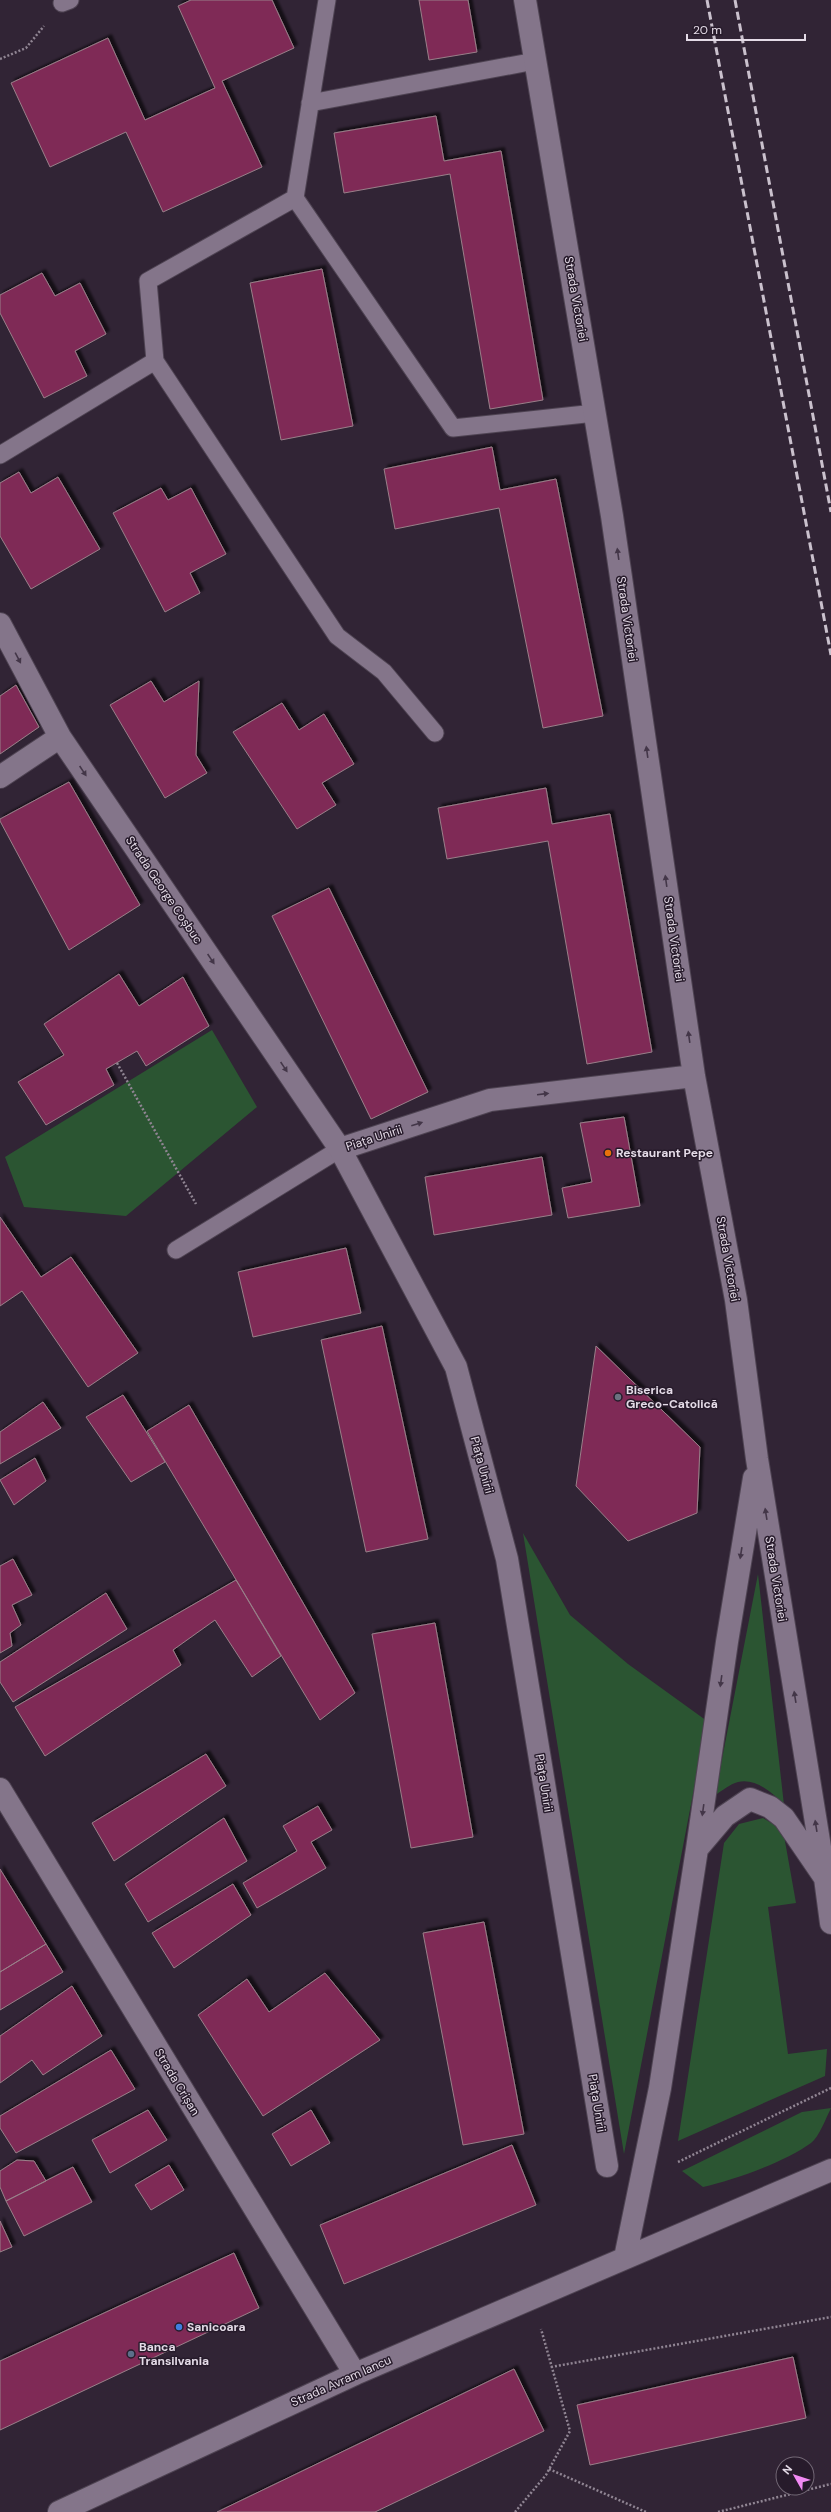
<svg xmlns="http://www.w3.org/2000/svg" width="831" height="2512" viewBox="0 0 831 2512" font-family="'DM Sans',sans-serif">
  <defs>
    <filter id="shadow"><feDropShadow dx="3.5" dy="-3.5" stdDeviation="1" flood-color="#0009"/></filter>
  </defs>
  <rect width="100%" height="100%" fill="#312435"/>
  <path fill="#2b5532" d="M212,1030l45,77 -131,109 -102,-9 -19,-50z
    M523,1533l47,82 58,49 79,57 -83,433z
    M758,1574l26,231c-11,-12 -28,-27 -46,-23 -8,2 -16,9 -23,13z
    M763,1818l20,12 13,73 -28,4 20,147 39,-5 -2,27 -147,65 46,-298 15,-19z
    M831,2108c-5,10 -12,29 -20,35 -26,19 -77,37 -108,44l-21,-16 120,-59z"/>
  <path fill="#7f2c57" stroke="#997f89" filter="url(#shadow)" d="M191,0h81l22,48 -72,33 40,86 -99,45 -37,-80 -76,35 -39,-84 97,-45 37,82 70,-32 -37,-82z
    M419,0h49l9,52 -48,8z
    M436,116l8,45 57,-10 42,249 -53,9 -40,-235 -106,19 -10,-60z
    M322,269l31,157 -72,14 -31,-157z
    M42,273l13,23 25,-13 26,51 -31,17 12,25 -43,22 -44,-85v-18z
    M492,447l8,43 56,-11 47,237 -60,12 -44,-220 -104,21 -11,-60z
    M19,472l12,21 27,-16 42,72 -69,40 -31,-53v-53z
    M161,488l7,12 23,-12 35,66 -36,19 10,20 -35,19 -52,-99z
    M151,681l13,21 35,-21 -3,74 11,18 -42,25 -55,-93z
    M16,685l23,42 -39,27v-58z
    M282,703l17,27 25,-16 30,50 -32,19 14,22 -39,24 -64,-97z
    M69,782l71,123 -71,45 -69,-129v-2z
    M546,788l6,36 58,-10 42,238 -65,12 -39,-223 -101,18 -9,-51z
    M329,888l99,204 -57,27 -99,-203z
    M119,974l20,32 44,-29 26,49 -63,40 -9,-15 -31,18 8,16 -68,40 -28,-43 46,-27 -20,-31z
    M624,1117l16,89 -72,12 -6,-30 30,-6 -12,-59z
    M542,1157l10,58 -118,20 -9,-58z
    M0,1217l41,60 30,-20 67,96 -50,34 -66,-96 -22,15z
    M346,1248l15,65 -108,24 -15,-65z
    M382,1326l46,213 -62,13 -45,-212z
    M596,1346l104,101 -3,66 -69,28 -52,-55z
    M123,1395l42,67 -34,20 -45,-65z
    M43,1402l18,26 -61,36v-32z
    M189,1405l166,288 -35,27 -173,-289z
    M35,1458l11,23 -32,24 -14,-25z
    M13,1559l19,36 -20,10 9,20 -11,8 2,13 -12,7v-87z
    M236,1580l45,76 -29,21 -37,-57 -42,30 8,15 -136,91 -30,-49z
    M106,1593l21,36 -114,73 -13,-20v-20z
    M435,1623l38,214 -62,11 -39,-214z
    M206,1754l20,32 -112,75 -22,-38z
    M318,1806l14,24 -21,12 15,26 -69,40 -14,-25 54,-32 -14,-25z
    M224,1818l23,43 -99,61 -23,-38z
    M0,1869l46,75 -46,28z
    M233,1884l18,31 -77,53 -22,-35z
    M484,1922l40,212 -61,11 -40,-212z
    M46,1944l17,28 -63,38v-38z
    M325,1973l55,67 -117,76 -65,-101 49,-36 22,33z
    M72,1986l30,50 -59,39 -11,-15 -32,23v-47z
    M111,2050l24,39 -119,64 -16,-25v-12z
    M148,2110l19,30 -57,33 -18,-33z
    M311,2110l19,33 -39,23 -19,-32z
    M512,2145l24,60 -192,79 -24,-59z
    M17,2160l17,1 12,20 -40,20 -6,-14v-16z
    M169,2165l15,25 -33,20 -16,-25z
    M73,2167l19,35 -68,34 -18,-35z
    M0,2221l12,26 -12,5z
    M234,2253l25,55 -259,122v-69z
    M793,2357l13,61 -216,47 -13,-60z
    M514,2369l30,62 -169,81h-158z"/>
  <g fill="none" stroke-linecap="round" stroke-linejoin="round">
    <g stroke="#4e4352" stroke-width="19">
      <path id="service" d="M62,3l8,-3
        M310,103l225,-42
        M295,198l158,230 142,-15
        M155,361l182,275 47,36 51,61
        M0,455l155,-94 -7,-80 147,-83 32,-198
        M176,1250l164,-101"/>
    </g>
    <g stroke="#4e4352" stroke-width="24">
      <path id="minor" d="M525,0l87,516 82,560 42,224 21,159 68,419
        M0,624l60,113 280,412 116,218 51,192 100,607
        M0,777l60,-40
        M340,1149l150,-49 204,-24
        M0,1789l355,585
        M697,1849l30,-207 27,-164
        M625,2258l35,-170 37,-239 28,-33 25,-17 20,8 14,11 41,60 6,45
        M59,2512l296,-138 476,-204"/>
    </g>
    <path stroke="#908593" stroke-width="2.5" stroke-dasharray="2 2" stroke-linecap="butt" d="M0,59l26,-11 18,-22
      M117,1063l79,141
      M678,2162l153,-74
      M551,2367l280,-50
      M549,2469l97,43
      M515,2512l31,-37 24,-44 -29,-102
      M718,2512l113,-28"/>
    <use href="#service" stroke="#84758a" stroke-width="17"/>
    <use href="#minor" stroke="#84758a" stroke-width="22"/>
    <path stroke="#cac1cd" stroke-width="3" stroke-dasharray="8 4" stroke-linecap="butt" d="M707,0l124,655
      M735,0l96,512"/>
  </g>
  <defs><path id="oneway-solid" d="M-6-.8H1V-3.2L6.5 0L1 3.2V.8H-6Z"/></defs>
  <g fill="#433648">
    <use href="#oneway-solid" transform="translate(618 554) rotate(-98)"/>
    <use href="#oneway-solid" transform="translate(18 658) rotate(62)"/>
    <use href="#oneway-solid" transform="translate(647 752) rotate(-98)"/>
    <use href="#oneway-solid" transform="translate(83 771) rotate(56)"/>
    <use href="#oneway-solid" transform="translate(666 881) rotate(-98)"/>
    <use href="#oneway-solid" transform="translate(211 959) rotate(56)"/>
    <use href="#oneway-solid" transform="translate(689 1037) rotate(-98)"/>
    <use href="#oneway-solid" transform="translate(284 1067) rotate(56)"/>
    <use href="#oneway-solid" transform="translate(543 1094) rotate(-7)"/>
    <use href="#oneway-solid" transform="translate(417 1124) rotate(-18)"/>
    <use href="#oneway-solid" transform="translate(766 1514) rotate(-99)"/>
    <use href="#oneway-solid" transform="translate(741 1553) rotate(99)"/>
    <use href="#oneway-solid" transform="translate(721 1681) rotate(98)"/>
    <use href="#oneway-solid" transform="translate(795 1697) rotate(-99)"/>
    <use href="#oneway-solid" transform="translate(703 1810) rotate(98)"/>
    <use href="#oneway-solid" transform="translate(816 1826) rotate(-99)"/>
  </g>
  <circle fill="#e8710a" stroke="#271b2b" stroke-width="1.5" cx="608" cy="1153" r="4"/>
  <circle fill="#6b7280" stroke="#271b2b" stroke-width="1.5" cx="618" cy="1397" r="4"/>
  <circle fill="#3f7fe0" stroke="#271b2b" stroke-width="1.5" cx="179" cy="2327" r="4"/>
  <circle fill="#5c6f8a" stroke="#271b2b" stroke-width="1.5" cx="131" cy="2354" r="4"/>
  <g text-anchor="middle" dominant-baseline="central" stroke-width="3" stroke-linejoin="round" paint-order="stroke">
    <g font-size="12" fill="#e4dbe7" stroke="#271b2b">
      <text transform="translate(576 299) rotate(80)">Strada Victoriei</text>
      <text transform="translate(627 619) rotate(82)">Strada Victoriei</text>
      <text transform="translate(164 890) rotate(56)">Strada George Coșbuc</text>
      <text transform="translate(674 939) rotate(82)">Strada Victoriei</text>
      <text transform="translate(374 1138) rotate(-18)">Piața Unirii</text>
      <text transform="translate(728 1259) rotate(80)">Strada Victoriei</text>
      <text transform="translate(482 1465) rotate(75)">Piața Unirii</text>
      <text transform="translate(776 1579) rotate(81)">Strada Victoriei</text>
      <text transform="translate(544 1783) rotate(81)">Piața Unirii</text>
      <text transform="translate(177 2082) rotate(59)">Strada Crișan</text>
      <text transform="translate(597 2103) rotate(81)">Piața Unirii</text>
      <text transform="translate(341 2381) rotate(-24)">Strada Avram Iancu</text>
    </g>
    <g font-size="12" font-weight="bold" fill="#e4dbe7" stroke="#271b2b" text-anchor="start">
      <text x="616" y="1153">Restaurant Pepe</text>
      <text x="626" y="1390">Biserica<tspan x="626" dy="14">Greco-Catolică</tspan></text>
      <text x="187" y="2327">Sanicoara</text>
      <text x="139" y="2347">Banca<tspan x="139" dy="14">Transilvania</tspan></text>
    </g>
  </g>
  <g transform="translate(795 2476) rotate(309)"><circle r="19" fill="#271b2b" stroke="#736876"/>
  <path d="M0-3L7 15L0 10L-7 15Z" fill="#f28af3"/>
  <text y="-6" font-size="11" font-weight="bold" text-anchor="middle" fill="#e4dbe7">N</text>
  </g>
  <path d="M687 34v6h118v-6" fill="none" stroke="#e4dbe7" stroke-width="2"/>
  <text x="693" y="34" font-size="12" fill="#e4dbe7" stroke="#271b2b" stroke-width="3" paint-order="stroke">20 m</text>
</svg>
